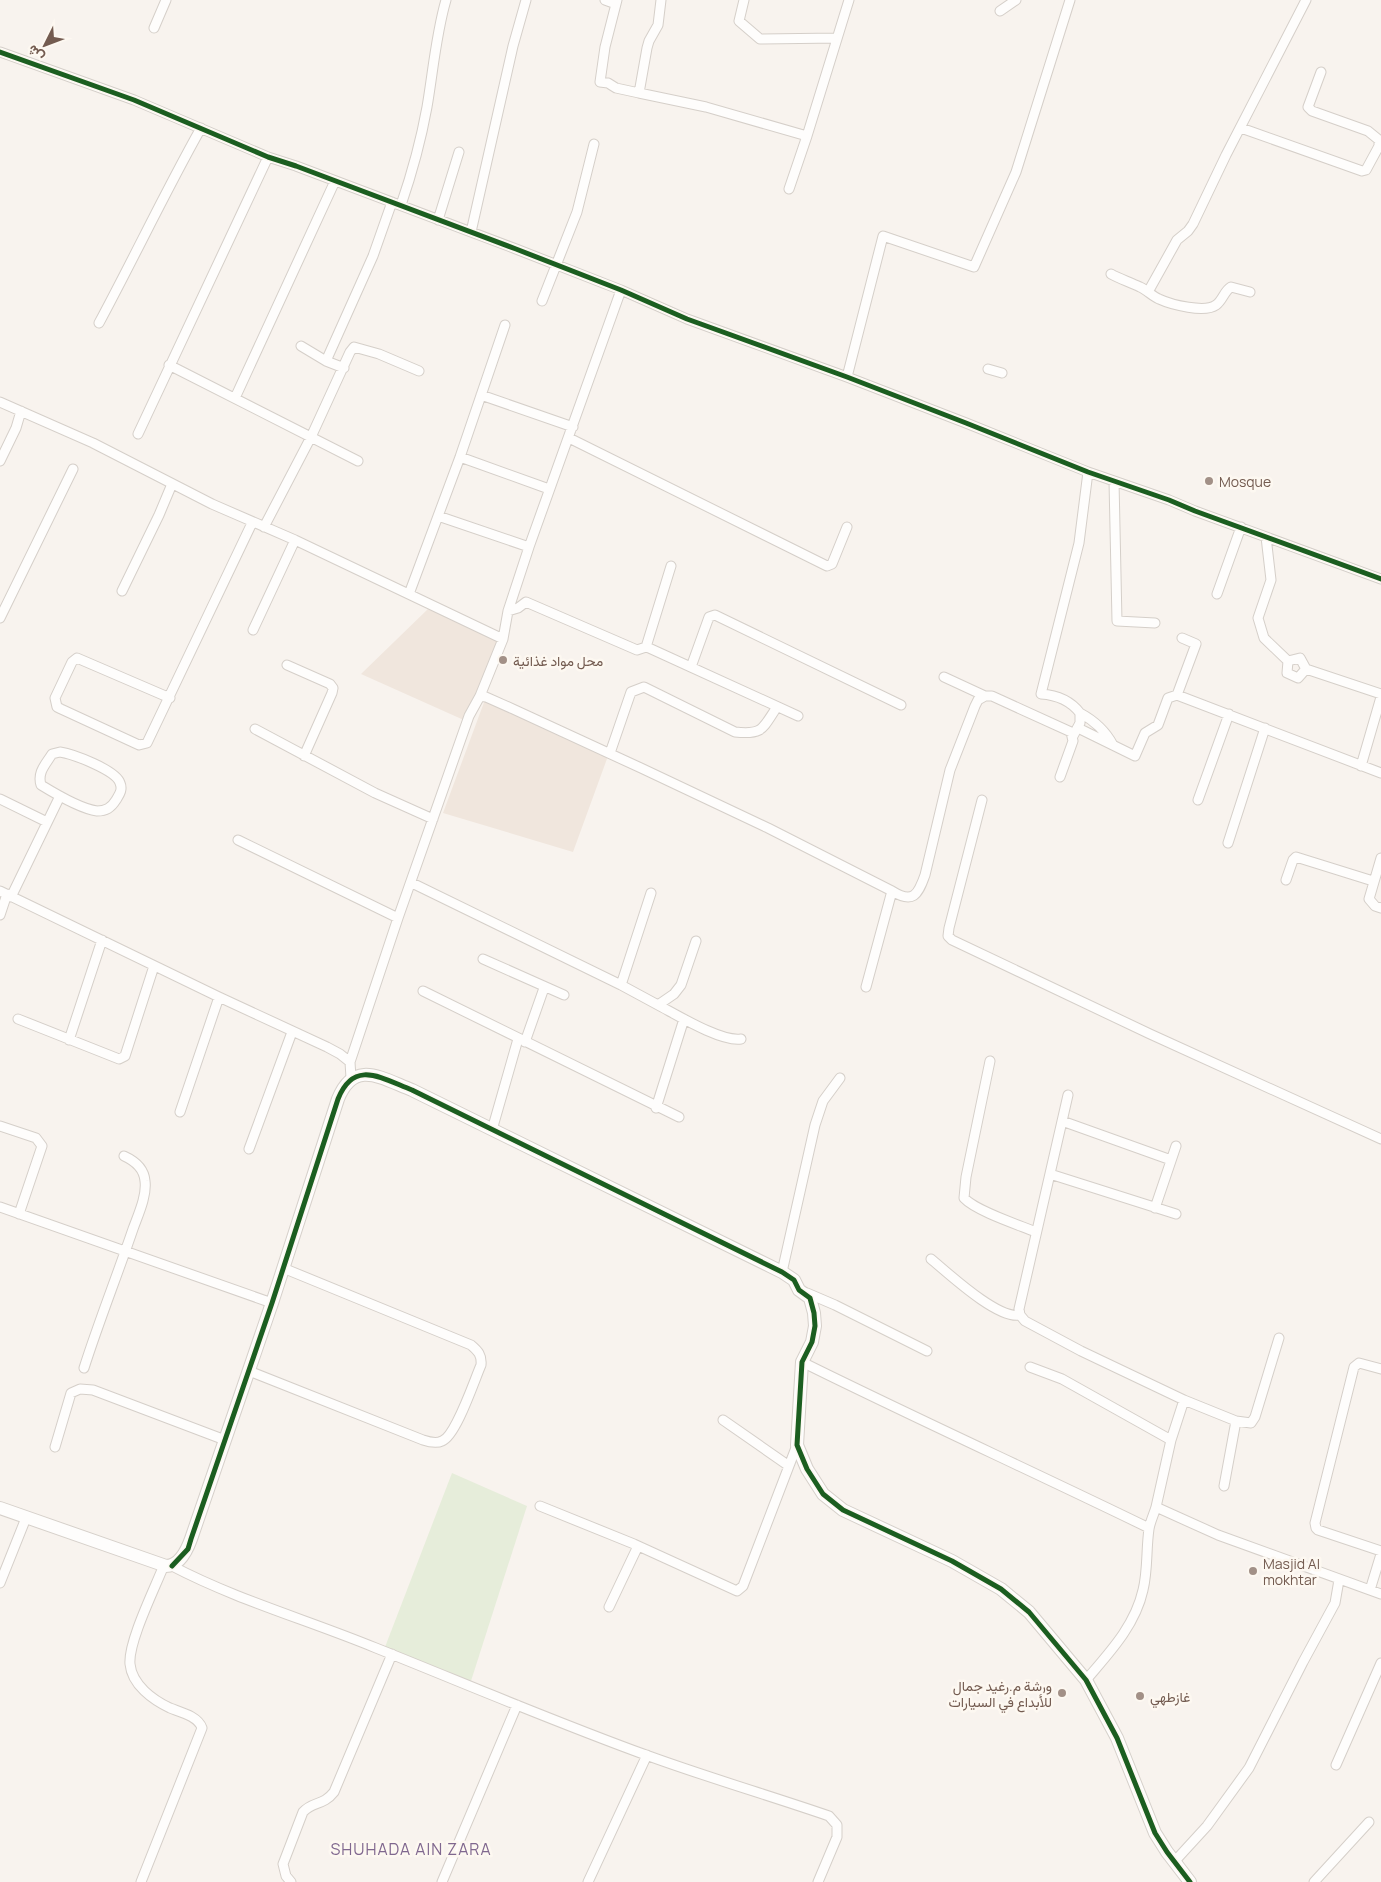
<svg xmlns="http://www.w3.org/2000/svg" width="1381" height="1882" viewBox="0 0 1381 1882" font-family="Manrope,Vazirmatn,sans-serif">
  <rect width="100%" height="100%" fill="#f8f3ee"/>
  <path fill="#f0e6dd" d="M429,608l72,32 -35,81 -105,-47z
    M486,697l122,59 -35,96 -130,-39z"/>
  <path fill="#e6edda" d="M452,1473l75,33 -56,175 -86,-34z"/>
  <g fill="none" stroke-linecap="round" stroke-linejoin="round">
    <g stroke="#d5cfc9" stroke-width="11">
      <path id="street" d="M605,0l11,4
        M617,0l-12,47 -5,35 8,1 8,5 23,5
        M661,0l-3,25 -9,16 -2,7 -8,45 67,14 101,29
        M744,0l-5,21 21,18 77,-1
        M1000,11l16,-11
        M154,28l12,-28
        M0,52l134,48 134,57 28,9 220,83 105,41 66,29 160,58 119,46 122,49 81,28 26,11 186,68
        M1241,128l121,43 4,-1 13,-24v-6l-11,-9 -56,-20 -4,-4 13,-35
        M789,189l18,-53 42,-136
        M401,205c11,-32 20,-65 26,-98 6,-35 9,-73 19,-107
        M438,220l21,-68
        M471,232l42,-186 13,-46
        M1111,274c9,5 19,8 29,13 7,3 12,9 19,12 13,6 46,14 57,6 7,-5 8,-14 15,-18l19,5
        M1148,292l29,-52 11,-9 5,-7 33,-69 80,-155
        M542,301l35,-89 17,-68
        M99,323c35,-65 66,-131 102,-195
        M301,346l25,15 18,7
        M326,361l47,-105 19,-54
        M169,365l189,96
        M988,369l14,4
        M847,377l36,-141 91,31 42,-95 54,-172
        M481,395l92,32
        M235,398l100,-217
        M0,402l93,41 119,61 83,36 208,99
        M138,434l130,-277
        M569,438l258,128 5,-2 15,-37
        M460,457l89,32
        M0,461l16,-33 5,-17
        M1114,481l3,140 38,2
        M438,516l91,31
        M264,527l47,-90 39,-85 4,-5 25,7 40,17
        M1266,537l5,43 -13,38 6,20 24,23
        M122,591l37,-76 13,-31
        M409,594l51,-137 45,-132
        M1217,594l24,-67
        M508,611l10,-3 8,-6 111,48 9,-3 3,1 149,68
        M0,618l73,-149
        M253,630l42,-90
        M646,647l25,-81
        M1300,658l6,11 -8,9 -11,-5 1,-12z
        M287,665l43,19 3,4 -1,5 -28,63
        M691,667l18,-50 6,-2 186,90
        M1306,669l75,25
        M944,677l41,19h7l79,36 2,9 -13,36
        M1177,695l19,-51 -14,-6
        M480,696l6,1 27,12 128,59 127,60 124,63 -26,96
        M170,698l-93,-40 -5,4 -17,36 2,9 4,2 78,36 8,-2 105,-220
        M1080,713c15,8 25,17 33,32
        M1078,728l57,28 10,-23 13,-8 10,-27 9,-3 204,78
        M255,729l120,64 58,26
        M1073,736l7,-13v-10c-10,-13 -24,-18 -39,-19l38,-151 9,-71
        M60,752c13,2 56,18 60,31 3,7 -1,12 -4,17 -5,8 -10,11 -19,11 -15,-2 -43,-18 -56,-26 -4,-13 5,-21 11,-31z
        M610,753l21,-61 13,-5 91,45c28,3 27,-3 42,-25
        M1361,766l20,-69
        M0,799l47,23
        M982,800l-33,128 -1,8 4,4 198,94 231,105
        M1198,800l31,-86
        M238,840l160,78
        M1228,843l37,-115
        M1381,858l-12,41 6,7 6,2
        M1286,880l7,-20 3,-3 77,24
        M412,883l209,102 37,20 16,-11 7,-9 15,-44
        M0,891l219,106 108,50 13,7 10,8
        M892,891c21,13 26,4 33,-16l25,-105 25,-64 3,-6 7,-4
        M11,897l49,-101
        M0,915l7,-21
        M483,959l81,36
        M621,985l30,-92
        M423,991l256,126
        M658,1005c19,10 63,37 83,34
        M18,1019l101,40 6,-3 29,-90
        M69,1040l33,-100
        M525,1042l19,-54
        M990,1061l-24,116 -2,21c12,13 55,27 72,34
        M351,1078l-1,-16 48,-144 71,-202 11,-20 23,-57 5,-28 21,-64 92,-257
        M1068,1095l-49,214 1,6 5,6 56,30 103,49
        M656,1108l28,-89
        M180,1112l39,-115
        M1062,1121l109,39
        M0,1126l36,12 6,8 -23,68
        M492,1130l26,-91
        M249,1149l43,-117
        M1050,1174l126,40
        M0,1207l272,96
        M1155,1208l21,-62
        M931,1259c17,14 67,61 89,56
        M782,1272l33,-147 8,-24 17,-23
        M807,1293l28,12 92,46
        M802,1362c115,57 232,110 347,166
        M1030,1367l32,12 109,61
        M84,1368c15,-47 33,-92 49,-139 5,-14 14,-33 12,-48 -1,-13 -10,-20 -21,-25
        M1381,1369l-22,-6 -5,4 -39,156 1,5 2,2 63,21
        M249,1371l174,69c6,2 13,4 19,1 14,-5 32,-60 39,-76 1,-10 -3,-14 -10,-20l-188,-77
        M723,1420l66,46
        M55,1447l16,-54 9,-4 13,1 132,50
        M1224,1486l12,-65
        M540,1506l94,38 103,47 6,-5 54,-141
        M1156,1507l15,-67 13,-40 52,21 15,2 4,-6 24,-79
        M172,1566c65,34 136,54 204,82 90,36 179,74 270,107 60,22 122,40 183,61l8,9v12l-19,45
        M0,1583l26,-65
        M1370,1590l11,-36
        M609,1607l29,-61
        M1086,1680c23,-27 49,-54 57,-90 5,-20 3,-41 6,-61 1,-7 5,-15 7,-22l62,28 163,59
        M1336,1765l45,-102
        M1174,1862l33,-36 42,-58 54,-106 32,-59 4,-23
        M141,1882l61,-154c-4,-12 -22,-16 -32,-20 -17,-8 -38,-23 -40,-44 -2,-22 25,-76 34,-99
        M291,1882l-5,-6 -3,-12 20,-52c10,-11 20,-6 31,-20l58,-138
        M442,1882l75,-177
        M588,1882l59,-127
        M1314,1882l55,-60"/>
    </g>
    <g stroke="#d6d0ca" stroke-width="14">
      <path id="secondary" d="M0,1508l166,58c14,0 21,-16 25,-27l81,-236 66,-204c16,-40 43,-21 74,-9l370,182 12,8 5,10 11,8 4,15 1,13 -3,16 -10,20 -5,83 10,24 16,25 20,16 109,51 49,28 28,23 57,68 31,58 38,95 12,19 23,30"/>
    </g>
    <use href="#street" stroke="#fefdfc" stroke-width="9"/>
    <use href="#secondary" stroke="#fefdfc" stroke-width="12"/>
    <g stroke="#fdf8f1" stroke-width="8">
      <path id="cycleway" d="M0,52l134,48 134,57 28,9 220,83 105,41 66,29 160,58 119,46 122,49 81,28 26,11 186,68
        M172,1566l16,-17 3,-10 81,-236 66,-204c16,-40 43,-21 74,-9l370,182 12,8 5,10 11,8 4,15 1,13 -3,16 -10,20 -5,83 10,24 16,25 20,16 109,51 49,28 28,23 57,68 31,58 38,95 12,19 23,30"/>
    </g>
    <use href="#cycleway" stroke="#1b5e20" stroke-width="5"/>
  </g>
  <g fill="#a29087" stroke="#fdf8f1" stroke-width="2">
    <circle cx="1209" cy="481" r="5"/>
    <circle cx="503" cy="660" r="5"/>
    <circle cx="1253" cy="1571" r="5"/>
    <circle cx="1062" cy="1693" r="5"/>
    <circle cx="1140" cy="1696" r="5"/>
  </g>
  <g text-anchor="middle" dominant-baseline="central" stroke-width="5" stroke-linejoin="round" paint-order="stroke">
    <g font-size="14" fill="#735b50" stroke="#fdf8f1" text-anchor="start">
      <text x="1219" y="481">Mosque</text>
      <text x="513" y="660">محل مواد غذائية</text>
      <text x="1263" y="1563">Masjid Al<tspan x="1263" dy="16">mokhtar</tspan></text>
      <text x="1052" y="1685" text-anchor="end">ورشة م.رغيد جمال<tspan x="1052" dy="16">للأبداع في السيارات</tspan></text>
      <text x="1150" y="1696">غازطهي</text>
    </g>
    <g font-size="16" letter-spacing="1" fill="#80688f" stroke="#fdf8f1">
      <text x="411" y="1849">SHUHADA AIN ZARA</text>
    </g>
  </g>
  <g transform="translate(45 45) rotate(228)" stroke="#fdf8f1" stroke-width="4" paint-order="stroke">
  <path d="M0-4L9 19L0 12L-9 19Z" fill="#735b50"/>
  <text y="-8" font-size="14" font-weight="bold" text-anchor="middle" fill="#735b50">ش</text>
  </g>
</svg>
